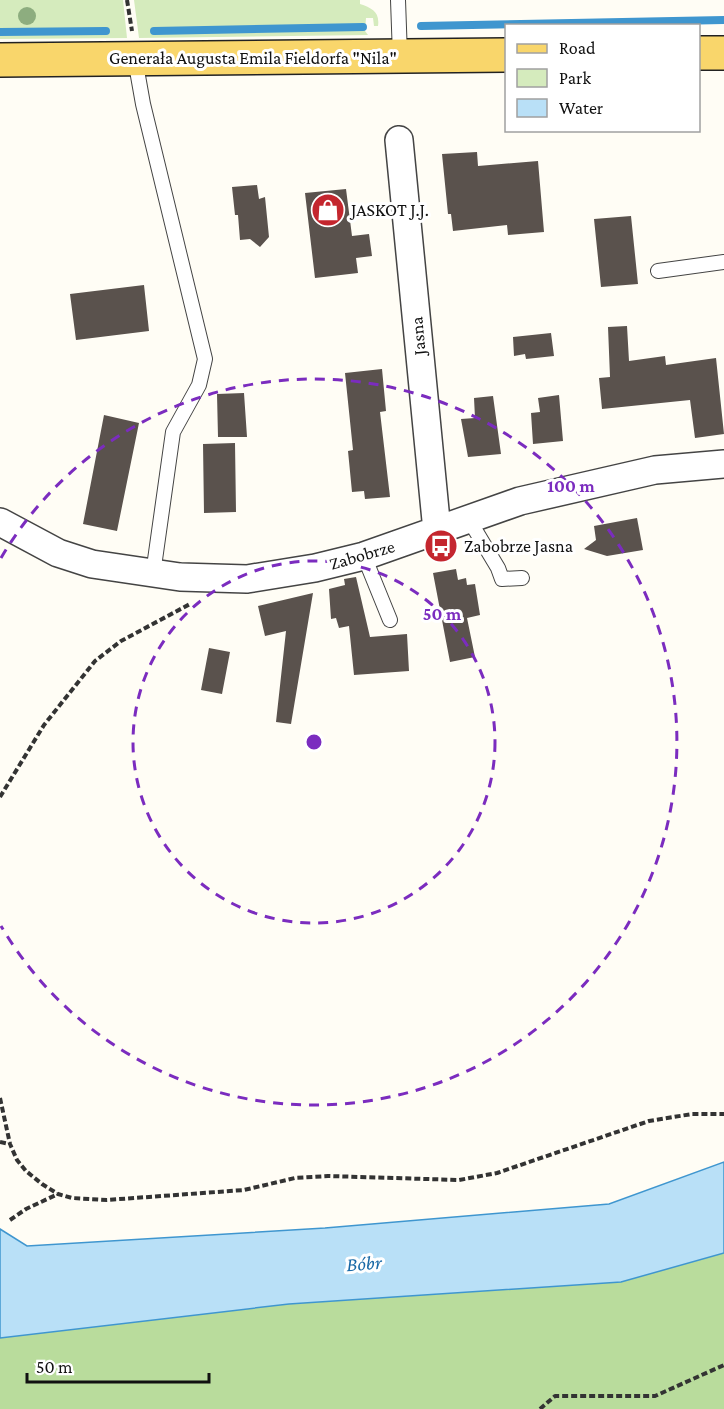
<svg xmlns="http://www.w3.org/2000/svg" width="724" height="1409" viewBox="0 0 724 1409" font-family="'Crimson Pro',serif">
  <rect width="100%" height="100%" fill="#fffdf5"/>
  <path fill="#d5ebbd" d="M0,0h123l4,38 -127,1z
    M134,0h226v4c12,4 20,8 18,22h-4l-1,-8h-7l-1,13 3,4 -229,3z"/>
  <path fill="#b9dc9c" d="M724,1253v156h-724v-71l289,-34 331,-22z"/>
  <path fill="#b9e0f7" stroke="#3f96cf" stroke-width="1.5" d="M724,1162v91l-103,29 -332,22 -289,34v-109l27,17 298,-18 284,-24z"/>
  <g fill="none" stroke-linecap="round" stroke-linejoin="round">
    <path stroke="#3f96cf" stroke-width="8" d="M421,26l303,-6
      M154,31l209,-4
      M0,32l106,-1"/>
  </g>
  <path fill="#5a524d" d="M477,152l1,14 60,-5 6,71 -36,3 -1,-10 -54,6 -2,-17h-3l-6,-60z
    M257,185l2,14 6,-2 4,40 -9,10 -10,-8 -10,1 -2,-25h-3l-3,-28z
    M346,189l6,47 17,-2 3,22 -16,2 2,15 -43,5 -10,-85z
    M631,216l7,68 -37,3 -7,-68z
    M144,285l5,46 -73,9 -6,-46z
    M627,326l2,35 36,-5 1,9 50,-7 8,76 -29,4 -5,-38 -88,9 -3,-31 11,-1 -2,-50z
    M551,333l3,23 -28,3 -1,-5 -11,2 -1,-19z
    M382,369l4,42 -6,1 10,85 -25,2 -1,-8 -12,1 -4,-41 5,-1 -8,-77z
    M244,393l3,44h-29l-1,-43z
    M559,395l4,46 -30,3 -2,-31 9,-1 -2,-14z
    M493,396l8,58 -33,3 -7,-38 14,-1 -1,-20z
    M104,415l35,8 -22,108 -34,-7z
    M235,443l1,69 -32,1 -1,-69z
    M637,518l6,32 -36,6 -23,-7 12,-9 -2,-14z
    M456,569l2,11 8,-2 1,7 8,-1 5,31 -13,3 8,39 -25,5 -17,-89z
    M356,577l14,60 37,-3 2,37 -55,4 -5,-49 -10,2 -3,-10 -5,1 -2,-30 16,-4 -1,-6z
    M313,593l-22,131 -15,-2 10,-91 -21,5 -7,-30z
    M209,648l21,4 -8,42 -21,-4z"/>
  <g fill="none" stroke-linecap="round" stroke-linejoin="round">
    <g stroke="#444" stroke-width="16">
      <path id="service" d="M398,0l2,56
        M135,59l8,45 62,255 -6,26 -26,47 -20,142
        M658,271l66,-9
        M468,518l30,50 4,11 20,-1
        M364,556l26,64"/>
    </g>
    <g stroke="#444" stroke-width="30">
      <path id="minor" d="M399,140l38,391
        M0,522l58,31 34,11 88,13 67,2 68,-11 49,-12 156,-55 135,-31 69,-6"/>
    </g>
    <g stroke="#222" stroke-width="36">
      <path id="primary" d="M698,53h26
        M0,60l506,-5"/>
    </g>
    <path stroke="#333" stroke-width="4" stroke-dasharray="6 3" stroke-linecap="butt" d="M127,0l5,31
      M0,797l44,-72 51,-64 26,-20 69,-37
      M0,1098l10,46 7,16 9,11 16,13 16,10 14,4 35,2 137,-10 51,-12 33,-2 131,4 38,-7 152,-52 43,-7h32
      M0,1142l10,2
      M10,1220l16,-11 32,-15
      M540,1409l15,-13h100l69,-31"/>
    <use href="#service" stroke="#fff" stroke-width="14"/>
    <use href="#minor" stroke="#fff" stroke-width="27"/>
    <use href="#primary" stroke="#f9d66b" stroke-width="33"/>
  </g>
  <circle fill="#8dad7f" cx="27" cy="16" r="9"/>
  <g fill="none" stroke="#7b2cbf" stroke-width="3" stroke-dasharray="10 8">
    <circle cx="314" cy="742" r="181"/>
    <path d="M1 558A363 363 0 1 1 1 926"/>
  </g>
  <defs>
    <g id="shop-disc" transform="scale(1.725)"><circle r="9.5" fill="#c4262e" stroke="#fff"/><path d="M-5-2.5h2.3a2.7 3.5 0 0 1 5.4 0H5L5.5 6h-11ZM-1.5-2.5h3a1.5 2.3 0 0 0-3 0Z" fill="#fff"/></g>
    <g id="bus-disc" transform="scale(1.725)"><circle r="9.5" fill="#c4262e" stroke="#fff"/><path d="M-5-6H5V4H4V6H2V4H-2V6H-4V4H-5ZM-3.5-4V0h7V-4ZM-3.5 1.2v1.5H-2V1.2ZM2 1.2v1.5H3.5V1.2Z" fill="#fff"/></g>
  </defs>
  <g fill-rule="evenodd">
    <use href="#shop-disc" x="328" y="210"/>
    <use href="#bus-disc" x="441" y="546"/>
  </g>
  <g text-anchor="middle" dominant-baseline="central" stroke-width="6" stroke-linejoin="round" paint-order="stroke">
    <g font-size="18" fill="#111" stroke="#fff">
      <text x="253" y="58">Generała Augusta Emila Fieldorfa "Nila"</text>
      <text transform="translate(418 336) rotate(-95)">Jasna</text>
      <text transform="translate(362 555) rotate(-16)">Zabobrze</text>
    </g>
    <g font-size="18" fill="#111" stroke="#fff" text-anchor="start">
      <text x="351" y="210">JASKOT J.J.</text>
      <text x="464" y="546">Zabobrze Jasna</text>
    </g>
    <g font-size="20" font-style="italic" fill="#1768a6" stroke="#fff">
      <text transform="translate(364 1263) rotate(-4)">Bóbr</text>
    </g>
  </g>
  <circle cx="314" cy="742" r="9" fill="#7b2cbf" stroke="#fff" stroke-width="3"/>
  <g font-size="18" text-anchor="middle" font-weight="bold" fill="#7b2cbf" stroke="#fff" stroke-width="6" stroke-linejoin="round" paint-order="stroke">
    <text x="571" y="492">100 m</text>
    <text x="442" y="620">50 m</text>
  </g>
  <rect x="505" y="24" width="195" height="108" fill="#ffffff" stroke="#a0a0a0" stroke-width="1.5"/>
  <rect x="517" y="44" width="30" height="9" fill="#f9d66b" stroke="#a0a0a0" stroke-width="1.5"/>
  <text x="559" y="54" font-size="18" fill="#111111">Road</text>
  <rect x="517" y="69" width="30" height="18" fill="#d5ebbd" stroke="#a0a0a0" stroke-width="1.5"/>
  <text x="559" y="84" font-size="18" fill="#111111">Park</text>
  <rect x="517" y="99" width="30" height="18" fill="#b9e0f7" stroke="#a0a0a0" stroke-width="1.5"/>
  <text x="559" y="114" font-size="18" fill="#111111">Water</text>
  <path d="M27 1373v9h182v-9" fill="none" stroke="#111111" stroke-width="3"/>
  <text x="36" y="1373" font-size="18" fill="#111111" stroke="#ffffff" stroke-width="4.5" paint-order="stroke">50 m</text>
</svg>
